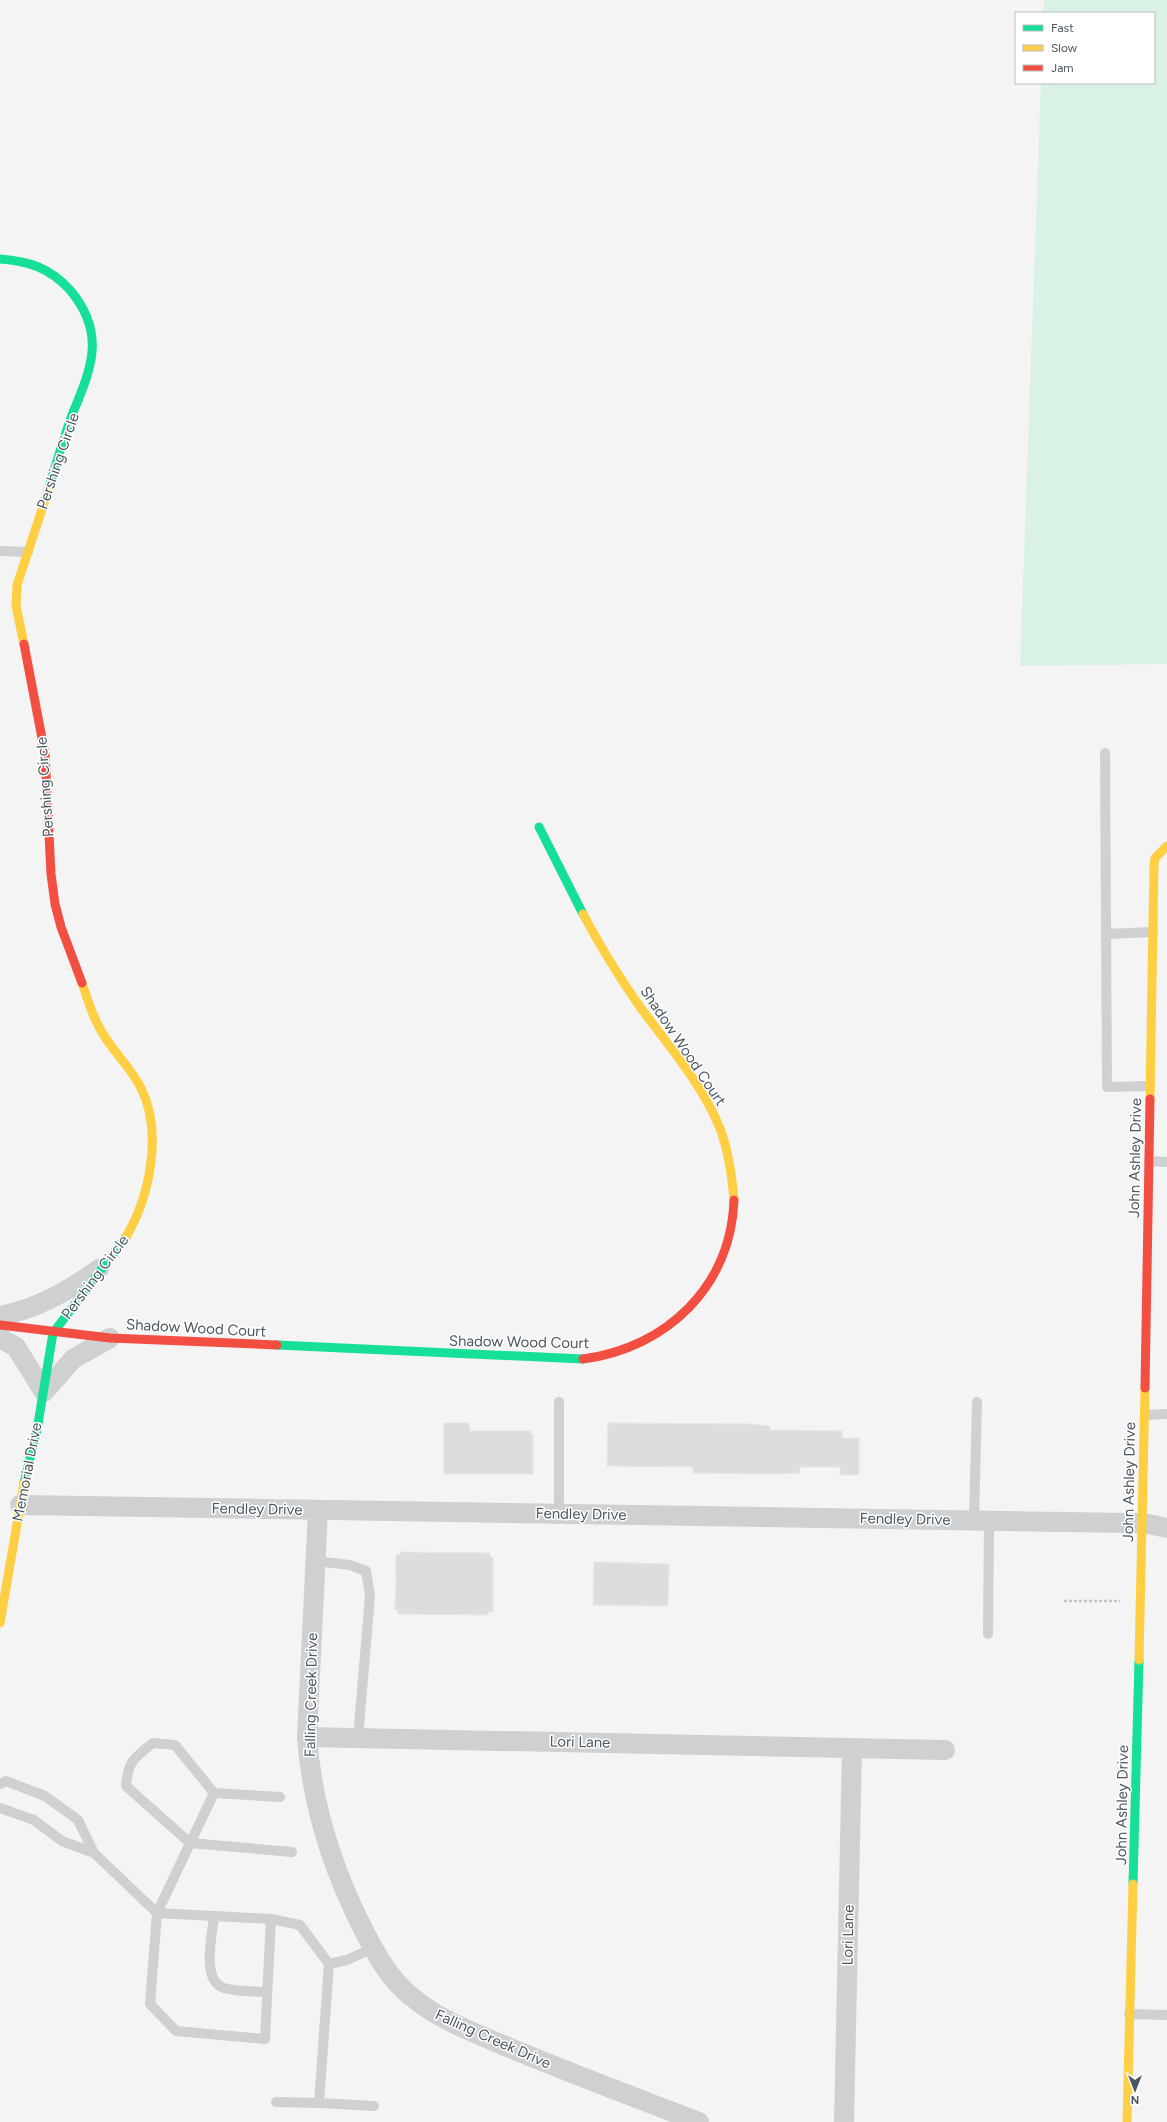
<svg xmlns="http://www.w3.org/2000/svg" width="1167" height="2122" viewBox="0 0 1167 2122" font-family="Figtree,sans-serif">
  <rect width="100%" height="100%" fill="#f4f4f4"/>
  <path fill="#d9f2e3" d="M1044,0h123v664l-147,2 21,-583h113v-70h-111z"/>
  <path fill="#ddddde" stroke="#e5e6e7" d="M444,1423h25l1,8h61v3h2v40h-89z
    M608,1423l142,1 20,2v4l72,1v7h17v37h-19v-8h-40v6l-31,1 -76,-1v-6l-86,-1z
    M400,1552l90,1v4h3v55h-5v3l-90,-1v-4h-3l1,-32v-23h4z
    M594,1562l75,2 -1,42 -75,-1z"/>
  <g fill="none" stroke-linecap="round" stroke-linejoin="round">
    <path stroke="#bcc7c4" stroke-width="2.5" stroke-dasharray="3 2" stroke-linecap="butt" d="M1064,1601h56"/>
    <path stroke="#ced0d2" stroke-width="10" d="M0,551l28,1
      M1105,753l2,334 43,-1
      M1106,934l47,-2
      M1149,1161l18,1
      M559,1402v112
      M1145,1415l22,-1
      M974,1520l3,-118
      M316,1561l34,4 16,6 4,25 -12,142
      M988,1634l1,-114
      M0,1784l6,-3 39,15 33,24 16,33 -32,-12 -28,-21 -34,-12
      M214,1793l66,4
      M94,1853l63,60 114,6 29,6 29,39 18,-4 26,-12
      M214,1917c-2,18 -13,64 10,71 13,4 30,3 43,4
      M271,1919l-6,120 -89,-8 -26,-27 7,-91 57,-120 -39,-48 -22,-2c-19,15 -25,18 -27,43l64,57 102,9
      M329,1964l-10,139 55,3
      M1129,2014l38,1
      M276,2102l43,1"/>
    <path stroke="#ced0d2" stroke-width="20" d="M0,1316c37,-7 69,-25 99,-47
      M0,1338l16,9 28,45 29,-33 37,-21
      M20,1505l1108,18h15l24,5
      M318,1510l-11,227c5,68 25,131 56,192 13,25 26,50 49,68 27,23 61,35 93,49 64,27 129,51 194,76
      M307,1737l638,13
      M844,2122l8,-374"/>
    <path stroke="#16e098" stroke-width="9" d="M0,259c29,2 50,9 70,31 37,44 21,79 2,125 -9,24 -16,49 -23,73
      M539,827l44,87
      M277,1345l306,14
      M24,1483l13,-53 16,-97 73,-96
      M1133,1884l6,-224"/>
    <path stroke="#ffcf43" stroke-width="9" d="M24,644l-8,-38 1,-21 32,-97
      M583,914c17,32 36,63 57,93 29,39 63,78 81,124 8,23 11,45 13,69
      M82,983c5,14 9,29 16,42 11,23 32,41 43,63 22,44 9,108 -15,149
      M1150,1099l4,-235 1,-6 12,-12
      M0,1623l24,-140
      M1139,1660l6,-272
      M1127,2122l6,-238"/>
    <path stroke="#f24e42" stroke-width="9" d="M24,644l21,110 6,120 4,30 6,23 21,56
      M0,1325l110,13 167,7
      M583,1359c84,-11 148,-73 151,-159
      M1145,1388l5,-289"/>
  </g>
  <g text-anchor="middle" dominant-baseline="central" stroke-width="3" stroke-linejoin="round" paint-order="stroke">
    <g font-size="15" fill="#4a5661" stroke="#fff">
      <text transform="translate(58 461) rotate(-71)">Pershing Circle</text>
      <text transform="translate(45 787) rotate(-94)">Pershing Circle</text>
      <text transform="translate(683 1046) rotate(56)">Shadow Wood Court</text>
      <text transform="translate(1135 1158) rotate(-89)">John Ashley Drive</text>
      <text transform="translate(95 1277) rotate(-53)">Pershing Circle</text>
      <text transform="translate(196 1328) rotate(3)">Shadow Wood Court</text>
      <text transform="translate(519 1342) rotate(1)">Shadow Wood Court</text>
      <text transform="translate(27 1472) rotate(-79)">Memorial Drive</text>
      <text transform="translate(1129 1482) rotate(-89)">John Ashley Drive</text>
      <text transform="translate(257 1509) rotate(1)">Fendley Drive</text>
      <text transform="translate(581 1514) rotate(1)">Fendley Drive</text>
      <text transform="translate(905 1519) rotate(1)">Fendley Drive</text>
      <text transform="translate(311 1695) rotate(-89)">Falling Creek Drive</text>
      <text transform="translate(580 1742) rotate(1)">Lori Lane</text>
      <text transform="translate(1122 1805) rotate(-89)">John Ashley Drive</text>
      <text transform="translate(848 1935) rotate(-89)">Lori Lane</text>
      <text transform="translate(493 2039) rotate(24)">Falling Creek Drive</text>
    </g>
  </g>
  <rect x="1015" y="12" width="140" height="72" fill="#ffffff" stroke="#b7bbc0"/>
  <rect x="1023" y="25" width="20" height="6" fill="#16e098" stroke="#b7bbc0"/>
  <text x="1051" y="32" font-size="12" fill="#4a5661">Fast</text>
  <rect x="1023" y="45" width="20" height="6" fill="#ffcf43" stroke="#b7bbc0"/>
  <text x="1051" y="52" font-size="12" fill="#4a5661">Slow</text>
  <rect x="1023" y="65" width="20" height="6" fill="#f24e42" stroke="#b7bbc0"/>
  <text x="1051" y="72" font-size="12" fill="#4a5661">Jam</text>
  <g transform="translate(1135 2090) rotate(180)" stroke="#ffffff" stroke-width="3" paint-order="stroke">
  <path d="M0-3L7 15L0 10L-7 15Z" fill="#4a5661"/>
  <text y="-6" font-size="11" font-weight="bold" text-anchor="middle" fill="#4a5661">N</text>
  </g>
</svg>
